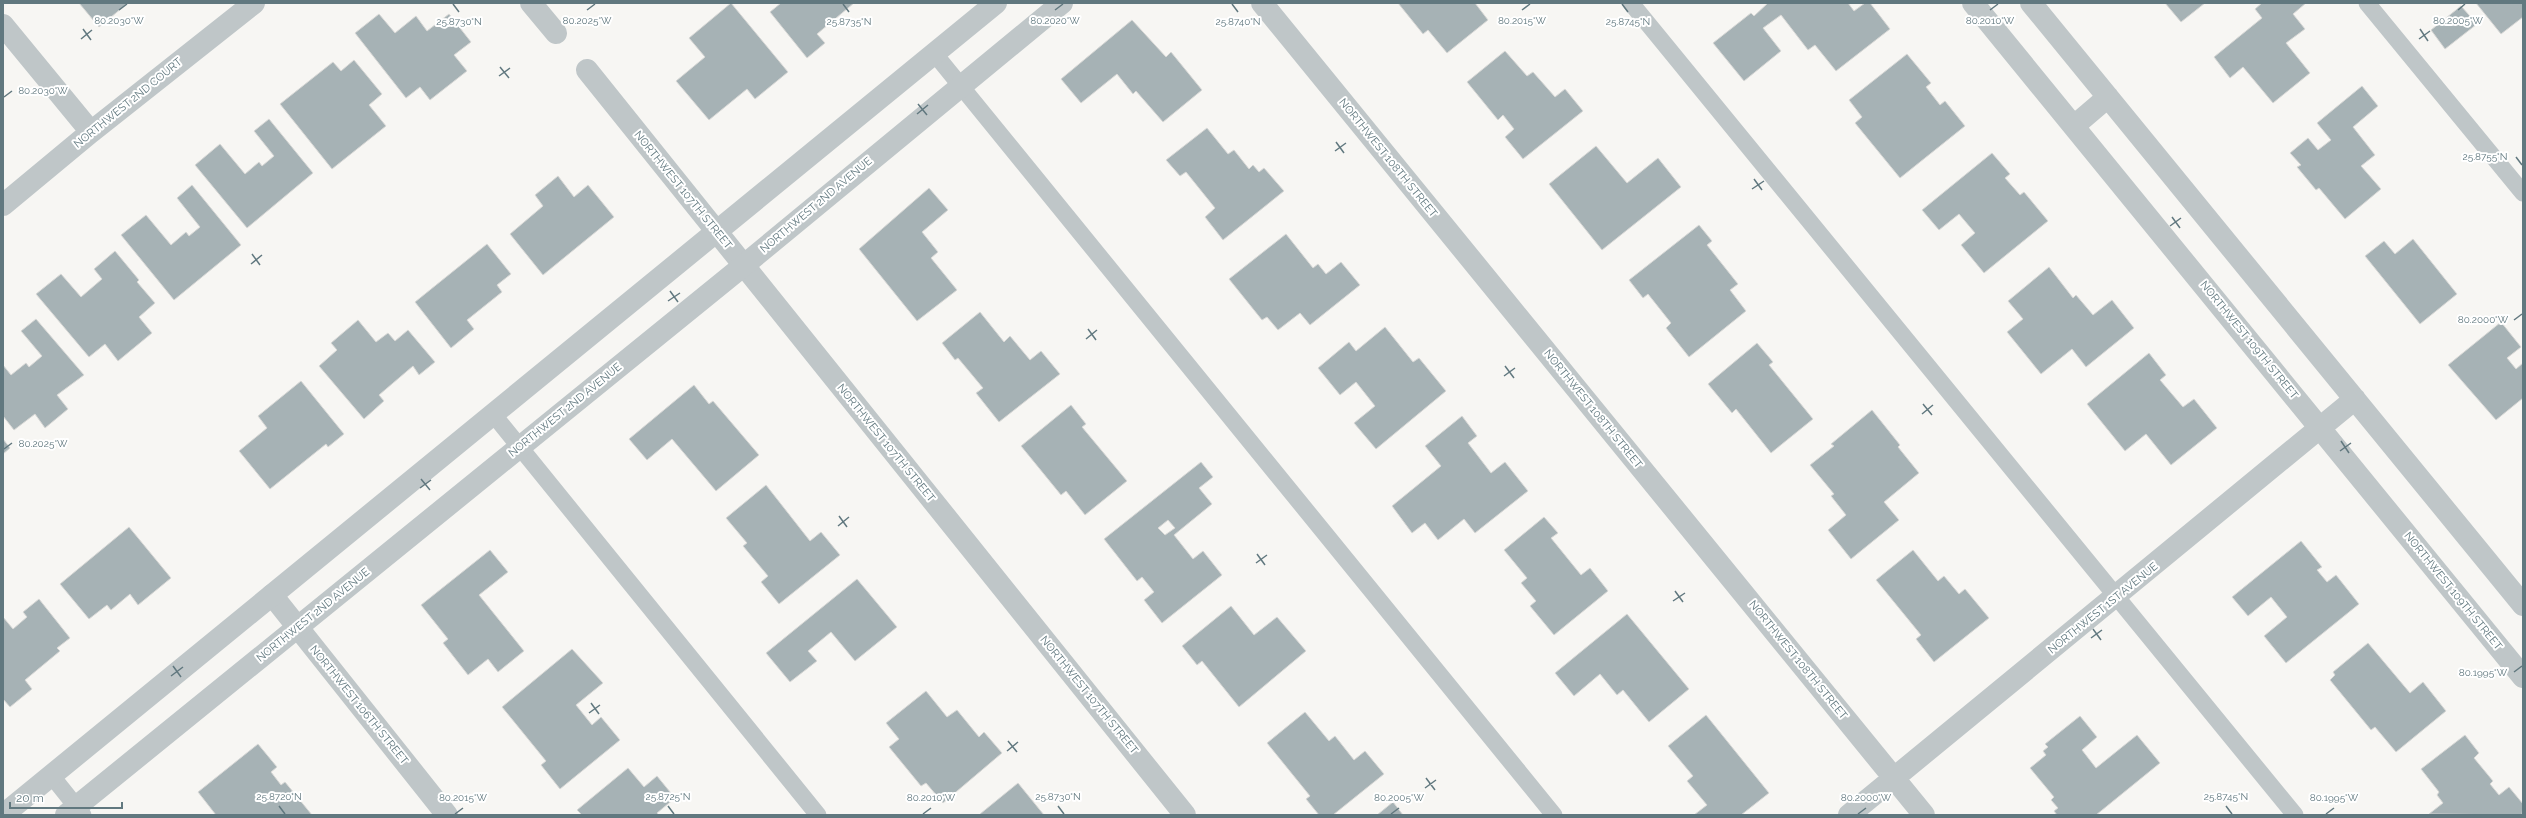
<svg xmlns="http://www.w3.org/2000/svg" width="2526" height="818" viewBox="0 0 2526 818" font-family="Raleway,sans-serif">
  <rect width="100%" height="100%" fill="#f7f6f3"/>
  <path fill="#a6b2b5" stroke="#d8d8d6" fill-rule="evenodd" d="M79,3h49l-29,24z
    M731,3l57,69 -33,27 -8,-10 -38,31 -33,-39 29,-24 -16,-19z
    M781,3h73l-37,31 8,9 -18,15 -37,-46z
    M1398,3h77l13,17 -41,33 -19,-23 -5,4z
    M1768,3h80l6,8 11,-8h5l20,26 -54,42 -21,-26 -7,5 -27,-35 -18,13 18,23 -37,30 -31,-38 38,-30 3,3z
    M2165,3h40l-24,19z
    M2262,3h44l-13,11 12,15 -19,14 24,30 -37,30 -30,-36 -13,11 -16,-21 48,-39 -7,-9z
    M2476,3h47v14l-22,17z
    M2461,6l16,18 -32,25 -14,-19z
    M379,14l16,19 21,-17 11,15 22,-17 22,28 -17,13 13,16 -37,29 -10,-13 -14,11 -51,-65z
    M1132,20l34,37 5,-5 31,38 -39,32 -27,-31 -3,3 -16,-20 -36,29 -20,-24z
    M1505,51l22,25 6,-4 22,25 10,-8 18,22 -60,48 -18,-22 9,-8 -11,-14 -5,5 -31,-38z
    M1907,54l24,29 -5,4 14,18 5,-4 20,25 -65,52 -45,-55 7,-6 -13,-17z
    M354,60l28,34 -13,11 17,21 -54,43 -52,-65 53,-42 8,9z
    M2362,86l16,20 -25,21 22,28 -14,11 20,23 -36,30 -26,-31 -3,2 -19,-23 4,-2 -11,-12 18,-15 10,12 13,-10 -14,-17z
    M269,119l44,54 -66,55 -52,-63 25,-21 25,30 14,-12 3,4 12,-10 -20,-25z
    M1207,128l21,26 6,-4 15,19 4,-4 6,7 5,-4 20,23 -61,49 -18,-23 10,-9 -29,-36 -6,4 -14,-16z
    M1596,146l31,37 31,-25 23,29 -79,63 -53,-66z
    M1992,153l18,21 -5,4 15,17 4,-3 24,29 -64,52 -23,-28 14,-12 -16,-19 -20,16 -17,-20z
    M558,176l16,21 14,-12 26,32 -71,58 -33,-41 33,-28 -8,-11z
    M192,185l49,60 -67,55 -53,-65 25,-20 25,30 15,-13 3,4 11,-9 -23,-29z
    M929,188l19,22 -26,22 16,20 -7,6 26,32 -40,31 -58,-72z
    M1699,225l13,16 -5,4 31,39 -8,6 16,21 -57,46 -23,-29 5,-5 -23,-29 -5,4 -14,-18z
    M1286,234l27,34 5,-4 8,10 15,-12 19,23 -50,40 -10,-12 -22,17 -11,-13 -5,3 -33,-41z
    M2413,239l44,55 -37,30 -55,-68 19,-15 11,13z
    M487,244l24,30 -14,11 5,7 -35,28 7,9 -23,19 -36,-46z
    M115,251l24,29 -2,2 18,21 -16,14 13,16 -34,28 -13,-17 -16,13 -53,-63 25,-20 20,23 21,-18 -8,-10z
    M2049,267l24,31 3,-3 17,20 19,-15 22,28 -48,39 -14,-18 -31,25 -34,-42 16,-13 -15,-18z
    M980,312l24,30 6,-6 20,24 11,-9 19,23 -61,48 -23,-29 7,-5 -25,-30 -3,2 -13,-17z
    M36,319l48,56 -27,20 11,14 -23,19 -10,-14 -21,16 -11,-14v-51l8,10 15,-12 3,4 13,-11 -21,-25z
    M358,320l18,22 12,-9 7,8 13,-11 27,32 -16,13 -6,-9 -34,29 5,6 -20,18 -45,-53 18,-16 -6,-7z
    M2501,322l20,25 -14,11 9,11 7,-6v35l-27,22 -48,-55z
    M1385,327l28,35 6,-4 27,33 -70,58 -22,-26 21,-17 -19,-24 -16,13 -22,-27 31,-26 7,9z
    M1757,343l16,19 -4,3 44,54 -42,34 -35,-44 -4,4 -24,-29z
    M2149,353l17,22 -6,5 23,27 11,-8 23,29 -46,37 -25,-31 -21,17 -38,-47z
    M301,381l43,53 -16,13 -2,-3 -56,45 -31,-38 28,-23 -9,-12z
    M694,385l15,19 4,-3 46,54 -43,36 -44,-52 -25,21 -18,-21z
    M1071,405l15,19 -4,3 45,54 -42,34 -19,-24 -5,4 -40,-49z
    M1872,410l28,35 -2,2 21,26 -35,29 15,18 -48,39 -23,-29 18,-15 -15,-19 3,-2 -24,-29 24,-19 -3,-2z
    M1462,416l15,20 -9,7 23,30 14,-11 23,29 -53,42 -11,-14 -26,21 -13,-17 -13,10 -20,-27 49,-40 -16,-20z
    M3,439l7,9 -7,6z
    M1201,462l12,15 -14,11 13,16 -38,31 19,24 10,-8 19,24 -60,48 -18,-23 10,-8 -12,-15 -5,4 -33,-42zM1168,520l7,8 -10,7 -7,-7z
    M766,485l44,56 11,-9 19,23 -61,49 -18,-22 7,-6 -25,-30 4,-3 -21,-25z
    M1544,517l14,16 -7,5 30,37 9,-7 18,23 -54,44 -24,-29 6,-5 -15,-18 6,-5 -23,-28z
    M129,527l42,51 -33,27 -8,-11 -19,16 -4,-5 -18,14 -29,-35z
    M2301,541l21,26 -5,3 10,12 9,-7 23,29 -73,59 -22,-27 23,-19 -16,-20 -23,19 -16,-19z
    M490,550l18,22 -29,23 45,56 -26,21 -10,-13 -20,16 -25,-32 5,-4 -27,-34z
    M1913,550l25,31 6,-5 15,18 6,-5 24,29 -55,44 -18,-23 5,-4 -45,-55z
    M857,579l40,48 -42,34 -24,-29 -23,19 9,10 -27,21 -24,-29z
    M39,599l31,39 -13,10 3,3 -35,29 7,9 -22,18 -7,-8v-82l10,12 14,-12 -4,-5z
    M1231,606l23,29 23,-18 29,34 -67,56 -37,-46 -5,4 -15,-19z
    M1627,614l62,75 -40,33 -26,-32 -6,5 -17,-21 -26,22 -19,-23z
    M2368,643l42,50 13,-11 23,29 -50,41 -21,-25 -4,3 -41,-50 5,-5 -2,-3z
    M572,649l31,34 -27,22 16,20 9,-8 19,23 -60,49 -19,-24 5,-4 -44,-54z
    M926,691l21,26 10,-7 22,27 5,-5 18,21 -59,50 -17,-20 -5,3 -32,-39 10,-8 -13,-16z
    M1305,712l24,29 6,-5 19,24 11,-9 19,23 -51,41h-14l-13,-16 4,-3 -43,-53z
    M1706,715l63,78 -28,22h-47l13,-10 -20,-24 6,-5 -25,-30z
    M2080,716l17,21 -15,13 14,18 41,-33 23,28 -64,52h-39l-3,-4 4,-3 -7,-8 3,-3 -24,-29 16,-13 -3,-4 5,-4 -3,-3z
    M2465,735l14,18 -5,5 19,23 -3,3 9,11 10,-8 14,17 -1,11 -93,-1 14,-11 -6,-8 2,-3 -18,-23z
    M258,744l19,23 -6,5 10,13 4,-3 27,33h-96l-18,-23z
    M628,768l16,19 13,-11 18,22 -18,15 2,2h-77l-5,-5z
    M1018,783l26,32h-64v-1z
    M1393,802l10,13h-26z"/>
  <g fill="none" stroke-linecap="round" stroke-linejoin="round">
    <path stroke="#bfc6c8" stroke-width="17" d="M1631,3l664,812
      M2367,3l156,190
      M934,53l620,762
      M493,414l325,401
      M51,775l32,40"/>
    <path stroke="#bfc6c8" stroke-width="22" d="M531,3l25,30
      M1262,3l662,812
      M1973,3l550,674
      M2031,3l492,602
      M3,25l88,107
      M587,70l598,745
      M2074,126l34,-29
      M3,205l88,-73 163,-129
      M272,595l175,220
      M1849,815l506,-416"/>
    <path stroke="#bfc6c8" stroke-width="22" d="M3,815l993,-812
      M66,815l677,-549 319,-263"/>
  </g>
  <path fill="none" stroke="#61787f" stroke-width="1.5" d="M453,4l6,8M843,4l6,8M1232,4l6,8M1622,4l6,8M119,10l8,-6M587,10l8,-6M1055,10l8,-6M1522,10l8,-6M1990,10l8,-6M2458,10l7,-6M83,29l8,11M2420,29l8,12M81,39l11,-9M2419,39l11,-8M500,67l9,11M499,76l11,-8M4,97l8,-6M918,104l9,11M917,114l11,-9M1336,142l8,11M1335,151l11,-8M2516,157l6,8M1754,179l8,11M1752,189l12,-8M2172,217l8,11M2170,226l11,-8M252,254l8,11M251,264l11,-9M670,291l8,11M668,301l12,-8M2514,320l8,-6M1088,329l8,11M1086,339l11,-9M1505,366l9,12M1504,376l11,-8M1923,404l9,11M1922,414l11,-9M2341,441l8,12M4,449l8,-6M2340,451l11,-8M421,479l9,11M420,488l11,-8M839,516l8,11M838,526l11,-9M1257,554l8,11M1256,563l11,-8M1675,591l8,11M1673,601l12,-8M2093,629l8,11M2091,638l11,-8M173,666l8,11M2514,672l8,-6M171,676l12,-9M591,703l8,11M589,713l11,-8M1008,741l9,11M1007,751l11,-9M1426,778l9,12M1425,788l11,-8M279,806l6,8M668,806l6,8M1058,806l6,8M2226,806l6,8M455,814l8,-6M923,814l8,-6M1391,814l8,-6M1858,814l8,-6M2326,814l8,-6"/>
  <g text-anchor="middle" dominant-baseline="central" stroke-width="4" stroke-linejoin="round" paint-order="stroke">
    <g font-size="11" fill="#61787f" stroke="#fff">
      <text transform="translate(128 103) rotate(-39)">NORTHWEST 2ND COURT</text>
      <text transform="translate(1388 158) rotate(51)">NORTHWEST 108TH STREET</text>
      <text transform="translate(683 190) rotate(51)">NORTHWEST 107TH STREET</text>
      <text transform="translate(816 205) rotate(-40)">NORTHWEST 2ND AVENUE</text>
      <text transform="translate(2249 340) rotate(51)">NORTHWEST 109TH STREET</text>
      <text transform="translate(1593 409) rotate(51)">NORTHWEST 108TH STREET</text>
      <text transform="translate(565 410) rotate(-39)">NORTHWEST 2ND AVENUE</text>
      <text transform="translate(886 443) rotate(51)">NORTHWEST 107TH STREET</text>
      <text transform="translate(2453 591) rotate(51)">NORTHWEST 109TH STREET</text>
      <text transform="translate(2103 608) rotate(-39)">NORTHWEST 1ST AVENUE</text>
      <text transform="translate(313 615) rotate(-39)">NORTHWEST 2ND AVENUE</text>
      <text transform="translate(1798 660) rotate(51)">NORTHWEST 108TH STREET</text>
      <text transform="translate(1089 695) rotate(51)">NORTHWEST 107TH STREET</text>
      <text transform="translate(359 705) rotate(51)">NORTHWEST 106TH STREET</text>
    </g>
  </g>
  <g font-size="10" text-anchor="middle" fill="#61787f" stroke="#fff" stroke-width="4" stroke-linejoin="round" paint-order="stroke">
    <text x="119" y="24">80.2030°W</text>
    <text x="1055" y="24">80.2020°W</text>
    <text x="1522" y="24">80.2015°W</text>
    <text x="1990" y="24">80.2010°W</text>
    <text x="2458" y="24">80.2005°W</text>
    <text x="587" y="24">80.2025°W</text>
    <text x="459" y="25">25.8730°N</text>
    <text x="849" y="25">25.8735°N</text>
    <text x="1238" y="25">25.8740°N</text>
    <text x="1628" y="25">25.8745°N</text>
    <text x="43" y="94">80.2030°W</text>
    <text x="2485" y="160">25.8755°N</text>
    <text x="2483" y="323">80.2000°W</text>
    <text x="43" y="447">80.2025°W</text>
    <text x="2483" y="676">80.1995°W</text>
    <text x="279" y="800">25.8720°N</text>
    <text x="668" y="800">25.8725°N</text>
    <text x="1058" y="800">25.8730°N</text>
    <text x="2226" y="800">25.8745°N</text>
    <text x="463" y="801">80.2015°W</text>
    <text x="931" y="801">80.2010°W</text>
    <text x="1399" y="801">80.2005°W</text>
    <text x="1866" y="801">80.2000°W</text>
    <text x="2334" y="801">80.1995°W</text>
  </g>
  <rect width="2526" height="818" fill="none" stroke="#61787f" stroke-width="8"/>
  <path d="M10 802v6h112v-6" fill="none" stroke="#61787f" stroke-width="2"/>
  <text x="16" y="802" font-size="12" fill="#61787f" stroke="#ffffff" stroke-width="3" paint-order="stroke">20 m</text>
</svg>
